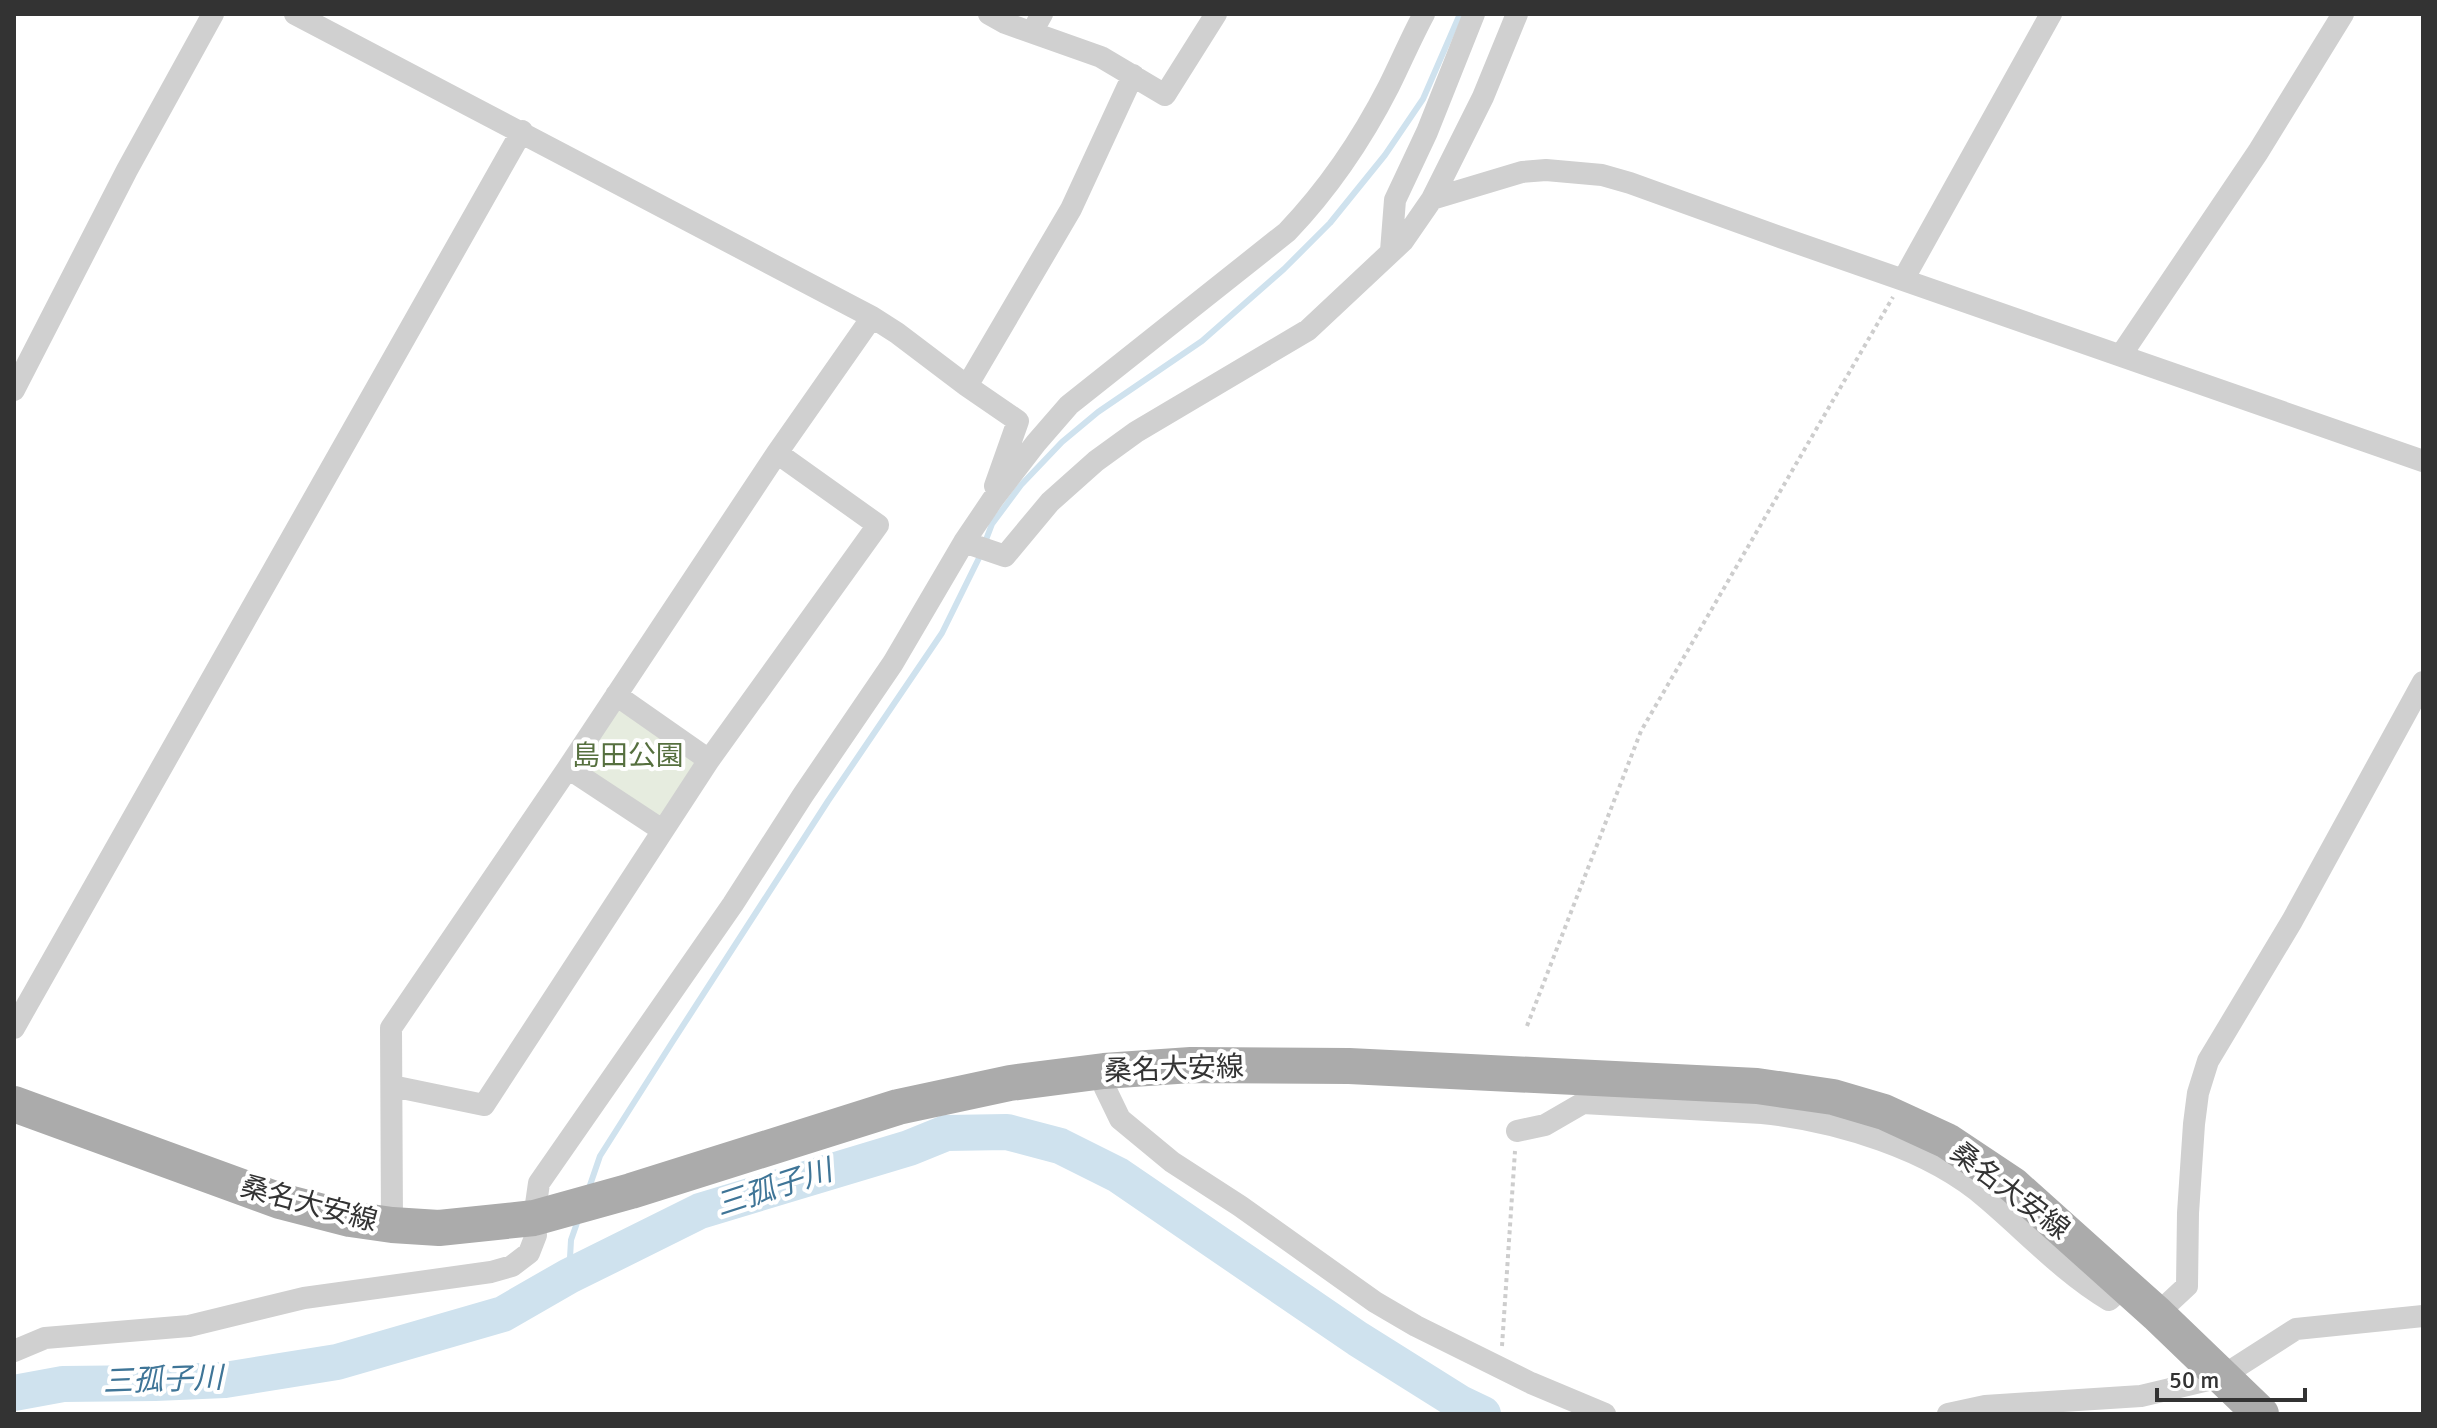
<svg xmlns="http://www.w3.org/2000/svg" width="2437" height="1428" viewBox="0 0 2437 1428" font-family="Signika,'Noto Sans JP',sans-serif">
  <rect width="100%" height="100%" fill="#fff"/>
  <path fill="#e6ecdf" d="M618,703l86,59 -41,61 -88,-57z"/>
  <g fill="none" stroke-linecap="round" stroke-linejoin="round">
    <path stroke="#cfe2ee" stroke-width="6" d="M588,1191l12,-35 73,-115 155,-240 114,-168 37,-75 13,-34 29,-39 41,-43 36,-30 104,-71 82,-72 46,-46 55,-68 38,-56 37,-85
      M569,1276l2,-36 7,-20"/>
    <path stroke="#cfe2ee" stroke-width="36" d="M14,1393l49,-9 92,-1 70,-3 112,-18 166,-48 66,-38 131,-65 209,-63 37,-15 61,-1 53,14 58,29 240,164 102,64 23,11"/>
    <path stroke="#cdcdcd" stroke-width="4" stroke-dasharray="4 4" stroke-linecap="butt" d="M1527,1026l114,-295 252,-434
      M1502,1346l13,-195"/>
    <path stroke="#d0d0d0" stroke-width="22" d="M295,14l577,303 25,16 70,53 104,-177 62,-134
      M989,14l16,9 96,34 64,38 51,-81
      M1032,32l10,-18
      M1432,199l51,-102 34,-83
      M1391,251l4,-51 32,-68 47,-118
      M1903,280l148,-266
      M2121,355l137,-203 85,-138
      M967,386l51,35 -23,65
      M14,390l113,-220 86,-156
      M964,542l41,14 45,-54 46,-41 40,-29 172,-102 95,-89 29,-42 90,-27 24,-2 56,5 28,8 147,53 646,225
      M616,695l93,65
      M568,768l94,62
      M14,1028l508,-897
      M1104,1071l1,17 15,31 52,43 68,44 135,96 41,24 115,57 74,31
      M392,1086l92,19 225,-345 169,-235 -101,-72
      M1517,1131l28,-6 38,-22 179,10c75,8 168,36 225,86 40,34 77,74 122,101l16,-14
      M392,1225l-1,-197 177,-260 209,-315 91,-130
      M2157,1314l30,-28 1,-73 6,-89 4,-31 10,-32 84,-140 131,-239
      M14,1351l31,-13 144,-12 115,-28 187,-26 21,-6 17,-13 7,-18 -2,-17 5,-35 194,-279 70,-109 90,-132 71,-121 29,-43 43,-56 33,-38 218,-173c41,-43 75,-93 102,-146 12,-24 22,-48 35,-72
      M1948,1414l37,-8 156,-10 80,-19 75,-48 127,-13"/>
    <path stroke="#ababab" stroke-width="36" d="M14,1104l266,97 70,18 42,6 47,3 95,-10 97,-27 267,-84 112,-24 94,-12 87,-6 158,1 408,20 76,11 51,15 63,29 66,44 144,129 104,100"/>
  </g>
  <g text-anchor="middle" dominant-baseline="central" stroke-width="8" stroke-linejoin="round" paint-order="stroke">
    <g font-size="28" fill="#56703f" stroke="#fff">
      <text x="628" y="756">島田公園</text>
    </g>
    <g font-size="28" fill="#333" stroke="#fff">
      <text transform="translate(1174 1069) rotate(-2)">桑名大安線</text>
      <text transform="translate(2010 1191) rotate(37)">桑名大安線</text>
      <text transform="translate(309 1204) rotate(15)">桑名大安線</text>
    </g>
    <g font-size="30" font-style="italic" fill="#3f7597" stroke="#fff">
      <text transform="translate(774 1188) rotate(-18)">三孤子川</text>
      <text transform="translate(163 1380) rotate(-2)">三孤子川</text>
    </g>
  </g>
  <rect width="2437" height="1428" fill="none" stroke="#333333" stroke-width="32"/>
  <path d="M2157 1388v12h148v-12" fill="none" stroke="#333333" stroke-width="4"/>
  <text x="2169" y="1388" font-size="24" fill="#333333" stroke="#ffffff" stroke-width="6" paint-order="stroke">50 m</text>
</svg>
